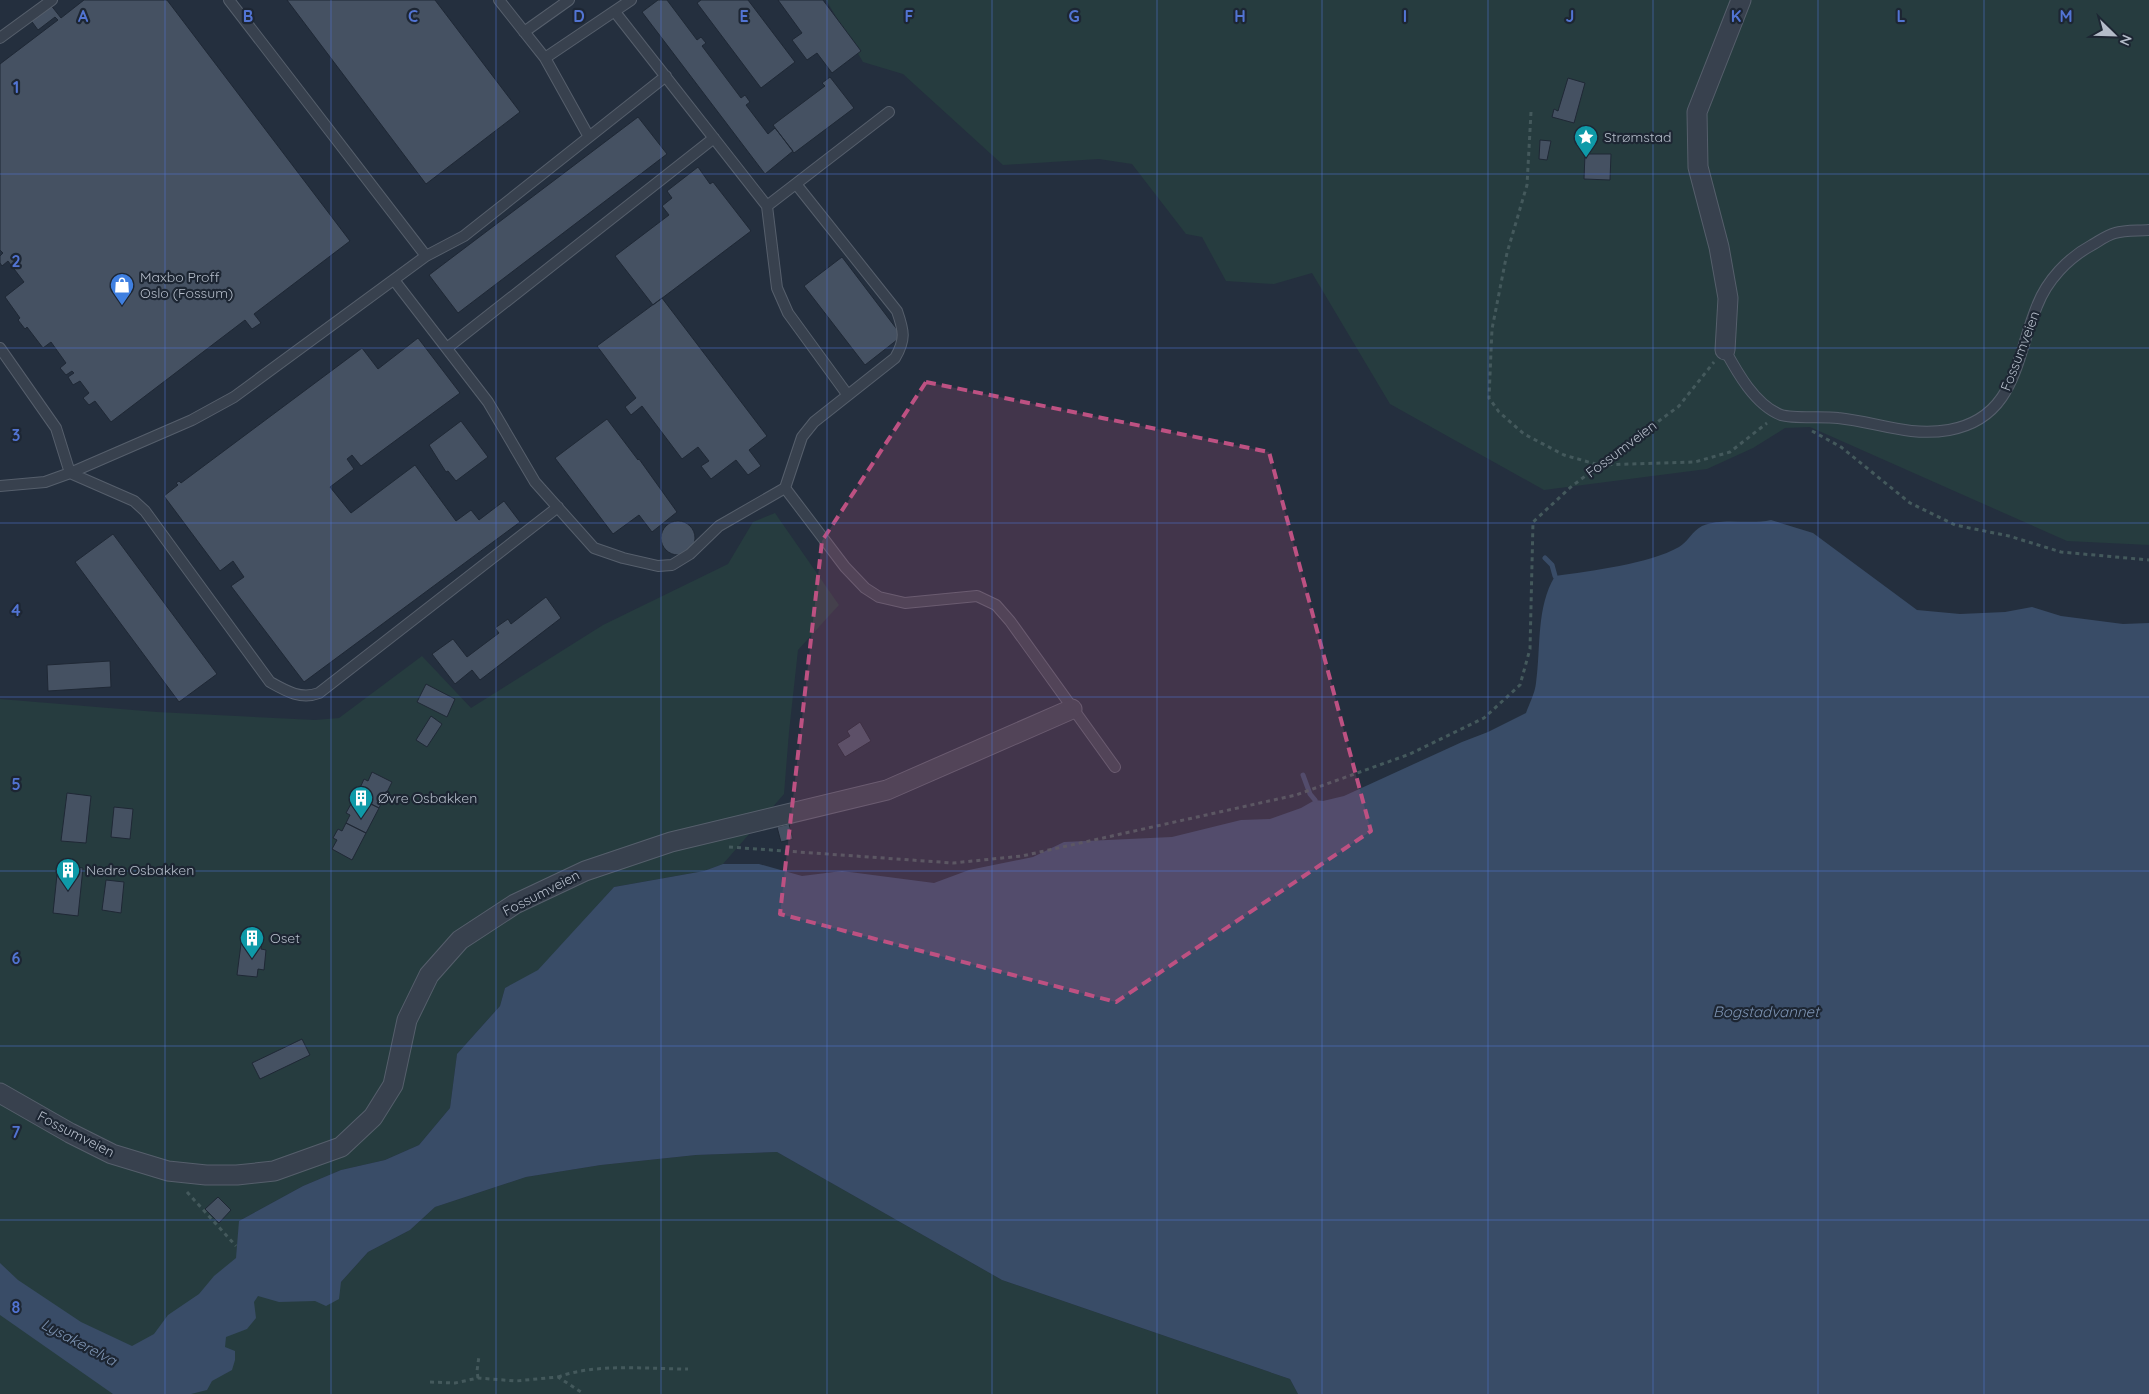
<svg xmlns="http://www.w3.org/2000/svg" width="2149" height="1394" viewBox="0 0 2149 1394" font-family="Quicksand,sans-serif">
  <rect width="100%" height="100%" fill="#242f3e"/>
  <path fill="#263c3f" d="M826,0h1323v545l-82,-4 -257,-114 -25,1 -32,20 -46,21 -163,21 -154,-86 -78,-131 -38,11 -48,-3 -24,-44 -16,-3 -54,-70 -33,-5 -96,6 -100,-91 -40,-12z
    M775,513l64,92 -41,45 -9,82 -5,62 -61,70 -19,7 -90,16 -76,84 -33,17 -5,18 -43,48 -7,54 -31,37 -34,15 -44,10 -38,16 -64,35 102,61 27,-30 42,-22 25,-23 91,-30 75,-12 95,-10 81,-3 225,128 288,99 8,15h-1298v-695l157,13 158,8 24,-2 83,-62 49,52 132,-83 125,-61 25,-42z"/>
  <path fill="#394c67" d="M1771,520l42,13 104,77 43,4 45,-2 27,-5 29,9 62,8 26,-1v771h-851l-8,-15 -288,-99 -225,-128 -81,3 -95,10 -75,12 -91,30 -25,23 -42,22 -27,30 -2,17 -13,7 -11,-5 -36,1 -21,-6 -4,6 2,16 -9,11 -21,8 -1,10 10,4v9l-3,10 -20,11 -5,9 -16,4h-78l-113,-79v-52l18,17 63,42 51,24 22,-12 14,-19 31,-21 15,-18 22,-18 3,-37 64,-35 38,-16 44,-10 34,-15 31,-37 7,-54 43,-48 5,-18 33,-18 76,-83 90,-16 19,-7h36l43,12 40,-5 92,12 35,-13 64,-13 31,-15 108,-5 69,-17 29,-1 31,-11 14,-8 8,1 21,-5 118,-54 26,-10 38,-19c3,-9 9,-20 10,-30 5,-35 0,-76 19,-107 36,-5 94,-12 124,-29 9,-5 13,-16 23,-21 21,-9 46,-1 69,-6z"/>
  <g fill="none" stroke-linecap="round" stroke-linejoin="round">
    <path stroke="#394c67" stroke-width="5" d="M1545,558l7,7 3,11
      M1303,775l7,19 5,6"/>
  </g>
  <path fill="#455162" stroke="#1f2835" d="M84,0h83l183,241 -96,73 7,9 -9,6 -7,-9 -134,102 -16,-21 -6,4 -6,-7 6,-5 -9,-12 -7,4 -5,-8 6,-4 -2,-2 -6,4 -6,-7 6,-5 -15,-21 -8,6 -16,-21 -2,2 -7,-9 2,-2 -15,-21 19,-15 -16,-21 -6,5 -2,-3v-7l3,-3 -3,-3v-186l58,-44 -3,-3 -17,13 -8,-11 20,-15 11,14z
    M287,0h148l85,112 -94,72z
    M658,0h9l30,40 4,-3 5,6 -4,3 39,52 4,-3 5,7 -4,3 22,29 7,-6 18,23 -28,23 -123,-162z
    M701,0h47l47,62 -34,26 -64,-85z
    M778,0h45l38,51 -29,22 -15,-20 -10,7 -15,-20 10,-7z
    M830,77l24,31 -60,45 -21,-28 52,-39 -3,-3z
    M1568,78l17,5 -11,40 -22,-6 2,-8 4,2z
    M638,117l29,37 -209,159 -29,-38z
    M1540,140l11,1 -4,19 -8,-1z
    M1585,154h26l-1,26 -26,-1z
    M698,167l12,17 3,-2 38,49 -98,74 -38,-49 54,-41 -7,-9 10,-8 -5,-7z
    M842,257l60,79 -37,29 -61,-79z
    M662,298l105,138 -18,14 12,16 -13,9 -12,-15 -25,19 -10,-13 8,-5 -11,-14 -16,12 -40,-53 -11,9 -6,-8 11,-9 -39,-52z
    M418,338l42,55 -99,73 -9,-11 -5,4 7,10 -24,18 21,26 64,-48 41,56 15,-11 8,10 25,-19 16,21 -216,160 -73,-96 13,-9 -11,-16 -13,10 -56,-75 14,-11 -2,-2 3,-2 2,2 181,-135 16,21z
    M607,419l31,41 1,-1 38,53 -25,20 -13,-17 -26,19 -58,-76z
    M461,421l27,36 -32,24 -8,-10 -2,1 -17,-27z
    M661 538a17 17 0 1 1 34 0a17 17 0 1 1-34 0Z
    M113,534l104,140 -38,28 -104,-140z
    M546,597l15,21 -81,62 -8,-10 -17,14 -23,-30 21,-15 14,18 32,-24 -4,-5 13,-9 3,5z
    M110,661l1,26 -63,4 -1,-26z
    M426,684l29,15 -8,18 -30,-15z
    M431,716l11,8 -15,23 -11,-7z
    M860,722l11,19 -26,16 -8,-13 13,-8 -3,-5z
    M372,772l20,10 -13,26 -20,-10 4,-8 -3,-2 4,-9 4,2z
    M67,793l24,3 -5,47 -25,-2z
    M359,798l20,10 -13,25 -20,-10 4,-8 -4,-2 5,-9 4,2z
    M114,807l19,2 -3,30 -19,-2z
    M346,823l20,10 -14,27 -20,-11 5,-9 -4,-2 5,-9 4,2z
    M789,824l4,15 -12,3 -4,-15z
    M58,865l25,3 -5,48 -25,-3z
    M106,880l18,2 -3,31 -19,-3z
    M242,936l20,3 -1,10 5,1 -2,20 -6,-1 -1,8 -20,-2z
    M302,1039l8,16 -50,24 -8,-16z
    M218,1197l13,13 -12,13 -14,-14z"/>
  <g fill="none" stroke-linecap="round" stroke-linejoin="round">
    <g stroke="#565f6c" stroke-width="12">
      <path id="lane" d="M229,0l197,256
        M499,0l46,58 44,79
        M615,12l152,194 10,82 11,25 59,81
        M524,32l45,-32
        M0,38l52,-38
        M545,58l86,-58
        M767,206l122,-94
        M394,280l94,122 47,80 59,66 29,10 35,8 14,-1 18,-11 29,-28 66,-38 17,-51 12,-15 81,-64c11,-19 9,-27 2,-47l-101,-127
        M0,348l56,80 14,45 64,28 11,10 125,171c16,9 31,18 49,11l239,-186
        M447,348l267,-210
        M1725,350c12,22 30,55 56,65 13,4 42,1 57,3 39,4 70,19 111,12 67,-12 67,-73 88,-124 10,-26 31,-48 55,-61 7,-4 15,-10 23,-12 10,-3 23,-2 34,-3
        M0,486l45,-4 25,-9 122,-53 42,-23 192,-141 38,-20 202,-160
        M785,488l60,79 20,21 14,9 26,6 72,-7 19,9 14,16 105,146"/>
    </g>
    <g stroke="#565f6c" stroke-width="21">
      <path id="street" d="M1725,350l3,-52 -9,-51 -21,-80 -1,-55 44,-112
        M0,1093l70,40 42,21 56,17 38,4h31l37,-4 67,-24 32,-30 20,-32 14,-65 22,-45 31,-35 55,-36 70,-33 86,-29 216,-52 185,-81"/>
    </g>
    <path stroke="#44595c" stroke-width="3" stroke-dasharray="4 4" stroke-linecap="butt" d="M1531,112l-4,73 -20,68 -15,76 -3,69 10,14 25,22 40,21 35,10 96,-3 35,-10 37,-29
      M1812,431l29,16 69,56 45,22 54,11 52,16 88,8
      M729,847l224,16 69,-7 274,-61 114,-41 74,-36 36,-33 10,-36 3,-127 39,-36 107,-80 35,-44
      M187,1192l49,54
      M558,1377c38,-14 89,-8 130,-8
      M478,1378l-1,-7 2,-15
      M430,1382l25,1 23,-5 38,3 42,-4 26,17"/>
    <use href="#lane" stroke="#38414e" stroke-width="10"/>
    <use href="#street" stroke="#38414e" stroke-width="19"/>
  </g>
  <path fill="#bd5182" fill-opacity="0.2" stroke="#bd5182" stroke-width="4" stroke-dasharray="10 6" stroke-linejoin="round" d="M926,382l343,70 102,379 -255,171 -336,-88 42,-373z"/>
  <path fill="none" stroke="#5274d3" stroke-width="1" stroke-opacity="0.55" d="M165,0v1394M331,0v1394M496,0v1394M661,0v1394M827,0v1394M992,0v1394M1157,0v1394M1322,0v1394M1488,0v1394M1653,0v1394M1818,0v1394M1984,0v1394M0,174h2149M0,348h2149M0,523h2149M0,697h2149M0,871h2149M0,1046h2149M0,1220h2149"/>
  <defs>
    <g id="sight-pin" transform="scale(1.25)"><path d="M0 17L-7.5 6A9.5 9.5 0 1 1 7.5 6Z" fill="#0f9aa8" stroke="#1d2633"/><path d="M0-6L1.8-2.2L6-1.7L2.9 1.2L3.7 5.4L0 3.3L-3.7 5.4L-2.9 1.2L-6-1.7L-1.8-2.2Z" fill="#fff"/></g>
    <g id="shop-pin" transform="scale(1.25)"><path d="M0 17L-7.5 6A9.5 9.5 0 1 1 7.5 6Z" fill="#3f7fe0" stroke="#1d2633"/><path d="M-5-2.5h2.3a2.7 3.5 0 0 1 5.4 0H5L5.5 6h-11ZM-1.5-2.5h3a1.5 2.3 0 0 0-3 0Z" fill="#fff"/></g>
    <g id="building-pin" transform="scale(1.25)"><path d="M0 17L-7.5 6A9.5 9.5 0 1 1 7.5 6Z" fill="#0f9aa8" stroke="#1d2633"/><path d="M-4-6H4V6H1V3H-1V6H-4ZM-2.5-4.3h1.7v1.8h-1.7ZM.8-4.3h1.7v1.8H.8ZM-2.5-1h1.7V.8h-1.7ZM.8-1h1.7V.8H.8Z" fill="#fff"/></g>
  </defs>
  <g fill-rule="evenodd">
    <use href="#sight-pin" x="1586" y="137"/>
    <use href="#shop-pin" x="122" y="285"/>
    <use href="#building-pin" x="361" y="798"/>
    <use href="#building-pin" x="68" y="870"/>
    <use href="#building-pin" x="252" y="938"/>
  </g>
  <g text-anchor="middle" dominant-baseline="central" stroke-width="4.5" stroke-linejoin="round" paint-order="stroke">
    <g font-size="14" fill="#b4bcc9" stroke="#1d2633" text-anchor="start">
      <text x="1604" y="137">Strømstad</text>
      <text x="140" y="277">Maxbo Proff<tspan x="140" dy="16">Oslo (Fossum)</tspan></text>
      <text x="378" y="798">Øvre Osbakken</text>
      <text x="86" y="870">Nedre Osbakken</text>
      <text x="270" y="938">Oset</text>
    </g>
    <g font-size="14" fill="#b4bcc9" stroke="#1d2633">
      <text transform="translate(2020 351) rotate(-69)">Fossumveien</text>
      <text transform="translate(1621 449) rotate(-37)">Fossumveien</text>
      <text transform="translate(541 893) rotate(-27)">Fossumveien</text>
      <text transform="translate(76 1134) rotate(27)">Fossumveien</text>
    </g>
    <g font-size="15" font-style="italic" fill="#7c92b1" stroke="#1d2633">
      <text x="1766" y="1011">Bogstadvannet</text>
      <text transform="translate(79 1342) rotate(28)">Lysakerelva</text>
    </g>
  </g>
  <g font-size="16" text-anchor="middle" font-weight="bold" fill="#5274d3" stroke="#1d2633" stroke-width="4.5" stroke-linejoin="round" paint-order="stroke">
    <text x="83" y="22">A</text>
    <text x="248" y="22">B</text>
    <text x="413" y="22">C</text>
    <text x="579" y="22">D</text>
    <text x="744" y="22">E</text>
    <text x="909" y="22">F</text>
    <text x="1074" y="22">G</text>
    <text x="1240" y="22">H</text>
    <text x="1405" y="22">I</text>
    <text x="1570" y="22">J</text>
    <text x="1736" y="22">K</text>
    <text x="1901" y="22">L</text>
    <text x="2066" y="22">M</text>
    <text x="16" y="93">1</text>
    <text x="16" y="267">2</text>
    <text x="16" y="441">3</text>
    <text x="16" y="616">4</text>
    <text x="16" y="790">5</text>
    <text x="16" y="964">6</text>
    <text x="16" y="1138">7</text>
    <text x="16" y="1313">8</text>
  </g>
  <g transform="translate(2114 35) rotate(113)" stroke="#1d2633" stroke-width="4" paint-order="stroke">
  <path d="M0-4L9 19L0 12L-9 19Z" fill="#b4bcc9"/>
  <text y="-8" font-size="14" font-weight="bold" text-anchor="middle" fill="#b4bcc9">N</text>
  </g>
</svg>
